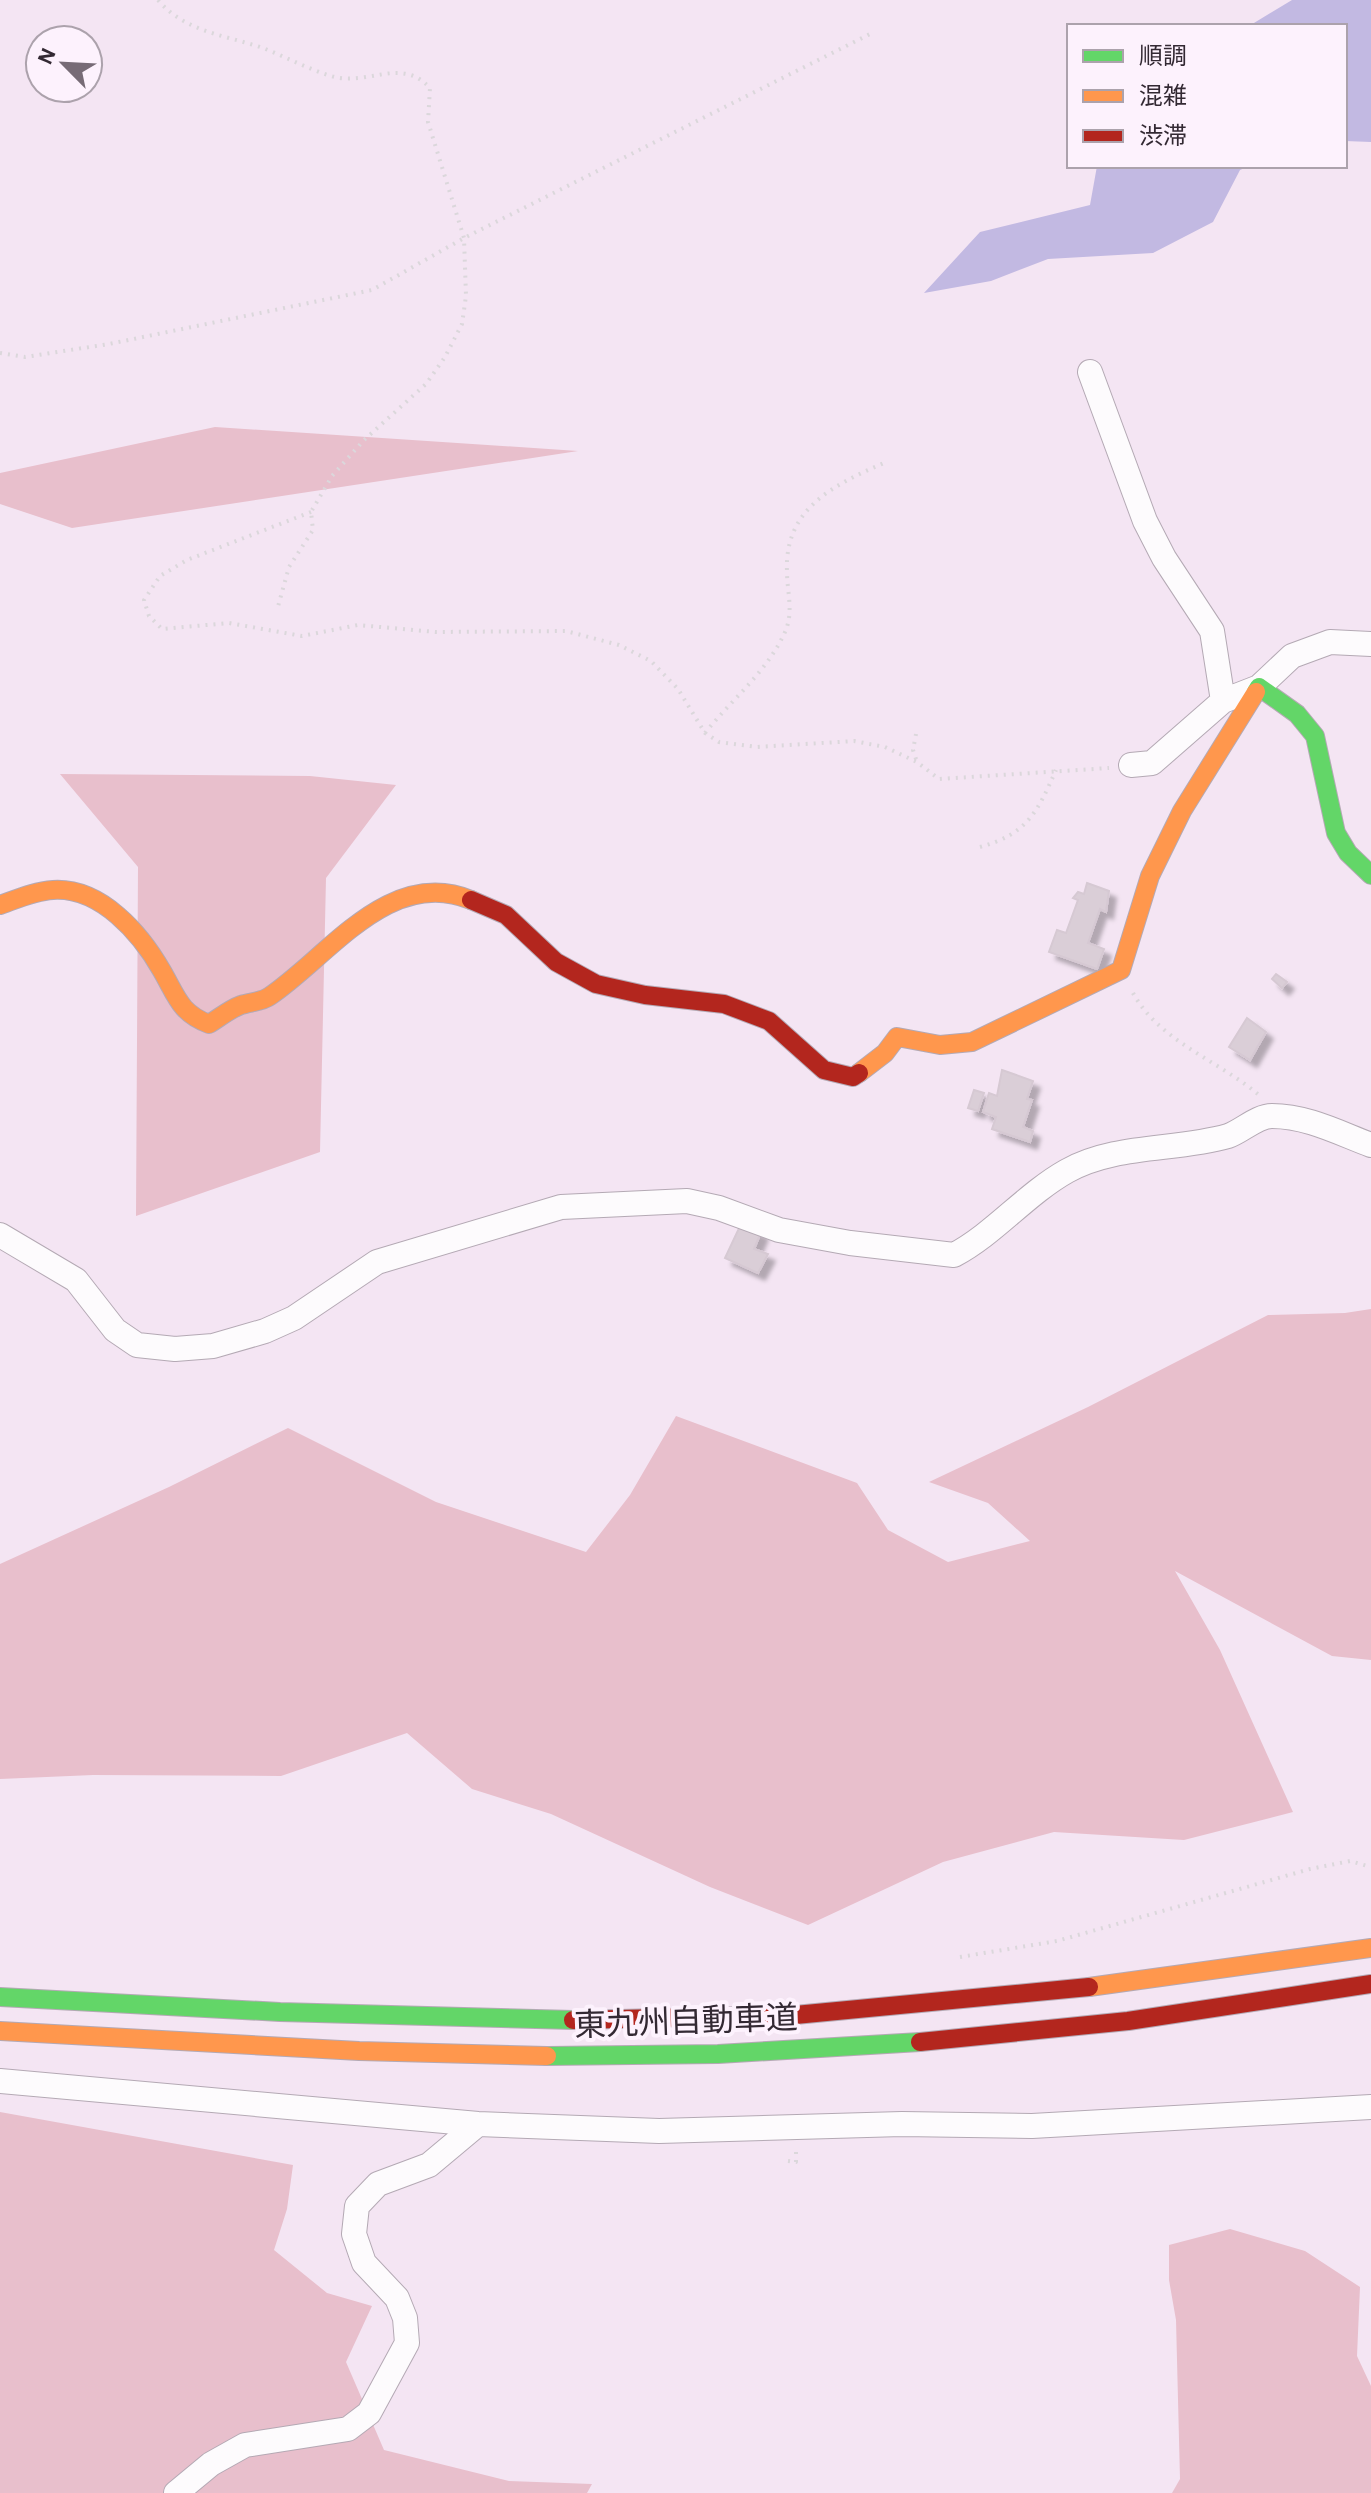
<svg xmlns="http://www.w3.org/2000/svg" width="1371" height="2493" viewBox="0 0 1371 2493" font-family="'Alegreya Sans','Noto Sans JP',sans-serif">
  <defs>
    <filter id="shadow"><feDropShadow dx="7" dy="7" stdDeviation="2" flood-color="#0004"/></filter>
  </defs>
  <rect width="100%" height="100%" fill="#f4e5f3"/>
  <path fill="#e8bfcc" d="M215,427l363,24 -506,77 -72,-24v-31z
    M60,774l250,2 86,9 -70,93 -6,274 -184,64 2,-349z
    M1371,1309v351l-39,-4 -157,-85 45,79 73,162 -109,28 -130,-8 -111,30 -135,63 -98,-38 -159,-73 -79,-25 -65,-56 -126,43 -188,-1 -93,4v-215l169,-77 119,-59 148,74 150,50 44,-57 46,-79 181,67 31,47 60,32 82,-21 -42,-38 -59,-21 159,-75 180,-92 77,-2z
    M0,2112l293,53 -6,44 -13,41 53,43 45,13 -26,56 38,88 125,31 83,3 -5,9h-587z
    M1230,2229l75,22 55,36 -3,69 14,30v107h-199l8,-14 -4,-159 -7,-40v-35z"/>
  <path fill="#c2b9e2" d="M1292,0h79v142l-26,-1v-115h-96z
    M1097,166h152l-9,4 -27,52 -60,31 -105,6 -57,22 -67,12 56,-61 110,-27z"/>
  <path fill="#daced7" stroke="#d6c9d3" stroke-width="2" filter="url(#shadow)" d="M1087,883l22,8 -3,21 -6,-3 -12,34 16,6 -7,20 -48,-17 8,-22 9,3 12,-33 -5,-2 5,-6 6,2z
    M1276,974l11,8 -5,6 -10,-9z
    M1247,1018l19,14 -16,28 -21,-13z
    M1002,1070l31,11 -6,18 5,1 -9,27 10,4 -3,11 -38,-13 4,-12 -13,-5 6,-19 8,3z
    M974,1090l10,3 -6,18 -10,-3z
    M741,1224l20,8 -7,17 14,5 -10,19 -33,-15z"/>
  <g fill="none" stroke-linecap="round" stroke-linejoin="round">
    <g stroke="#b4a9b4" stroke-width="26">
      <path id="street" d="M1090,372l55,149 19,37 48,73 11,70
        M1131,765l21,-2 71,-62 36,-14 33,-31 38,-14 41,2
        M0,1235l76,45 39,50 22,15 38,4 38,-3 52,-15 29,-13 83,-56 184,-55 126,-6 32,7 60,22 71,13 104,12c40,-21 72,-61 113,-84 48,-27 109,-20 161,-35 14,-5 29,-20 44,-20 35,0 67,17 99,29
        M0,2081l478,43 181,7 243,-7 130,2 339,-19
        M176,2493l35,-29 34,-19 103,-16 21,-16 38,-70 -2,-25 -8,-20 -33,-35 -10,-29 3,-28 21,-22 51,-19 49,-41"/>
    </g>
    <g stroke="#b4a9b4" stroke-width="20">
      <path id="fast" d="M1256,692l3,-5 38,27 18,22 21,97 12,20 23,22
        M0,1997l280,15 293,8
        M547,2056l171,-2 202,-12"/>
    </g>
    <g stroke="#b4a9b4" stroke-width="20">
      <path id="slow" d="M0,905c17,-6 35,-14 53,-15 48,-3 88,44 109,81 15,26 18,42 47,53 10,-6 21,-15 32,-19 9,-3 21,-3 29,-9 59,-40 120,-130 201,-96
        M859,1073l26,-20 12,-16 43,8 32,-3 149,-72 29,-94 32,-65 74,-119
        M1089,1987l282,-39
        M0,2031l359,20 188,5"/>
    </g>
    <g stroke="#b4a9b4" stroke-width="20">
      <path id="jam" d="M471,900l35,15 50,47 40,22 49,11 79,9 45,17 55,49 29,7 6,-4
        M573,2020l222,-5 294,-28
        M920,2042l208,-21 243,-37"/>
    </g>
    <path stroke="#dbd7db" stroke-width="4" stroke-dasharray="2 6" stroke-linecap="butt" d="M158,0c27,32 67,35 105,48 23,9 45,21 68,28 37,11 70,-20 99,12l-2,34 36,116 2,58 -4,28 -17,33 -19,27 -62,56 -32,36 -21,36 2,18 -24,37 -12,43
      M0,353l25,4 84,-13 263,-54 92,-52 408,-205
      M311,512l-124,48 -27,16 -16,24 5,16 13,13 67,-6 73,13 56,-11 78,7 130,-1 53,14 32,16 27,28 27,44 14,9 38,5 97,-6 31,6 32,15 22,17 170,-11
      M705,733c27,-34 62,-61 80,-101 9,-20 2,-40 2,-60 -3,-63 46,-87 97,-109
      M916,734l-3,16 4,12
      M980,847c47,-13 57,-34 76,-77
      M1133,993c26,48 86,68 126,102
      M960,1957l97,-16 253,-72 40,-8 21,6
      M788,2161l8,1v-14"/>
    <use href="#street" stroke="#fdfbfd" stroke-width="24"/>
    <use href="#fast" stroke="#63d668" stroke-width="18"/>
    <use href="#slow" stroke="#ff974d" stroke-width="18"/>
    <use href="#jam" stroke="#b3261e" stroke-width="18"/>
  </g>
  <g text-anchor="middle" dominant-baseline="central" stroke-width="8" stroke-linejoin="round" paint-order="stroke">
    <g font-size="32" fill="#332933" stroke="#fdf2fd">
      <text transform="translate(686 2022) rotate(-2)">東九州自動車道</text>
    </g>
  </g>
  <rect x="1067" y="24" width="280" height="144" fill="#fdf2fd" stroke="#aca2ac" stroke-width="2"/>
  <rect x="1083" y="50" width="40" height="12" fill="#63d668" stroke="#aca2ac" stroke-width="2"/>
  <text x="1139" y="64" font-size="24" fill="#332933">順調</text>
  <rect x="1083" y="90" width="40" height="12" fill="#ff974d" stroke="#aca2ac" stroke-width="2"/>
  <text x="1139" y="104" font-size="24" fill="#332933">混雑</text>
  <rect x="1083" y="130" width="40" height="12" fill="#b3261e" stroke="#aca2ac" stroke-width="2"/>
  <text x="1139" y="144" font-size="24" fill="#332933">渋滞</text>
  <g transform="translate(64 64) rotate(294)"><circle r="38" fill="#fdf2fd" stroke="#aca2ac" stroke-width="2"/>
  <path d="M0-6L14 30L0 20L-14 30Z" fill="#776b76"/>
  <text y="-12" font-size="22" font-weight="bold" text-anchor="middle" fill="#332933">N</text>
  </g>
</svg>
